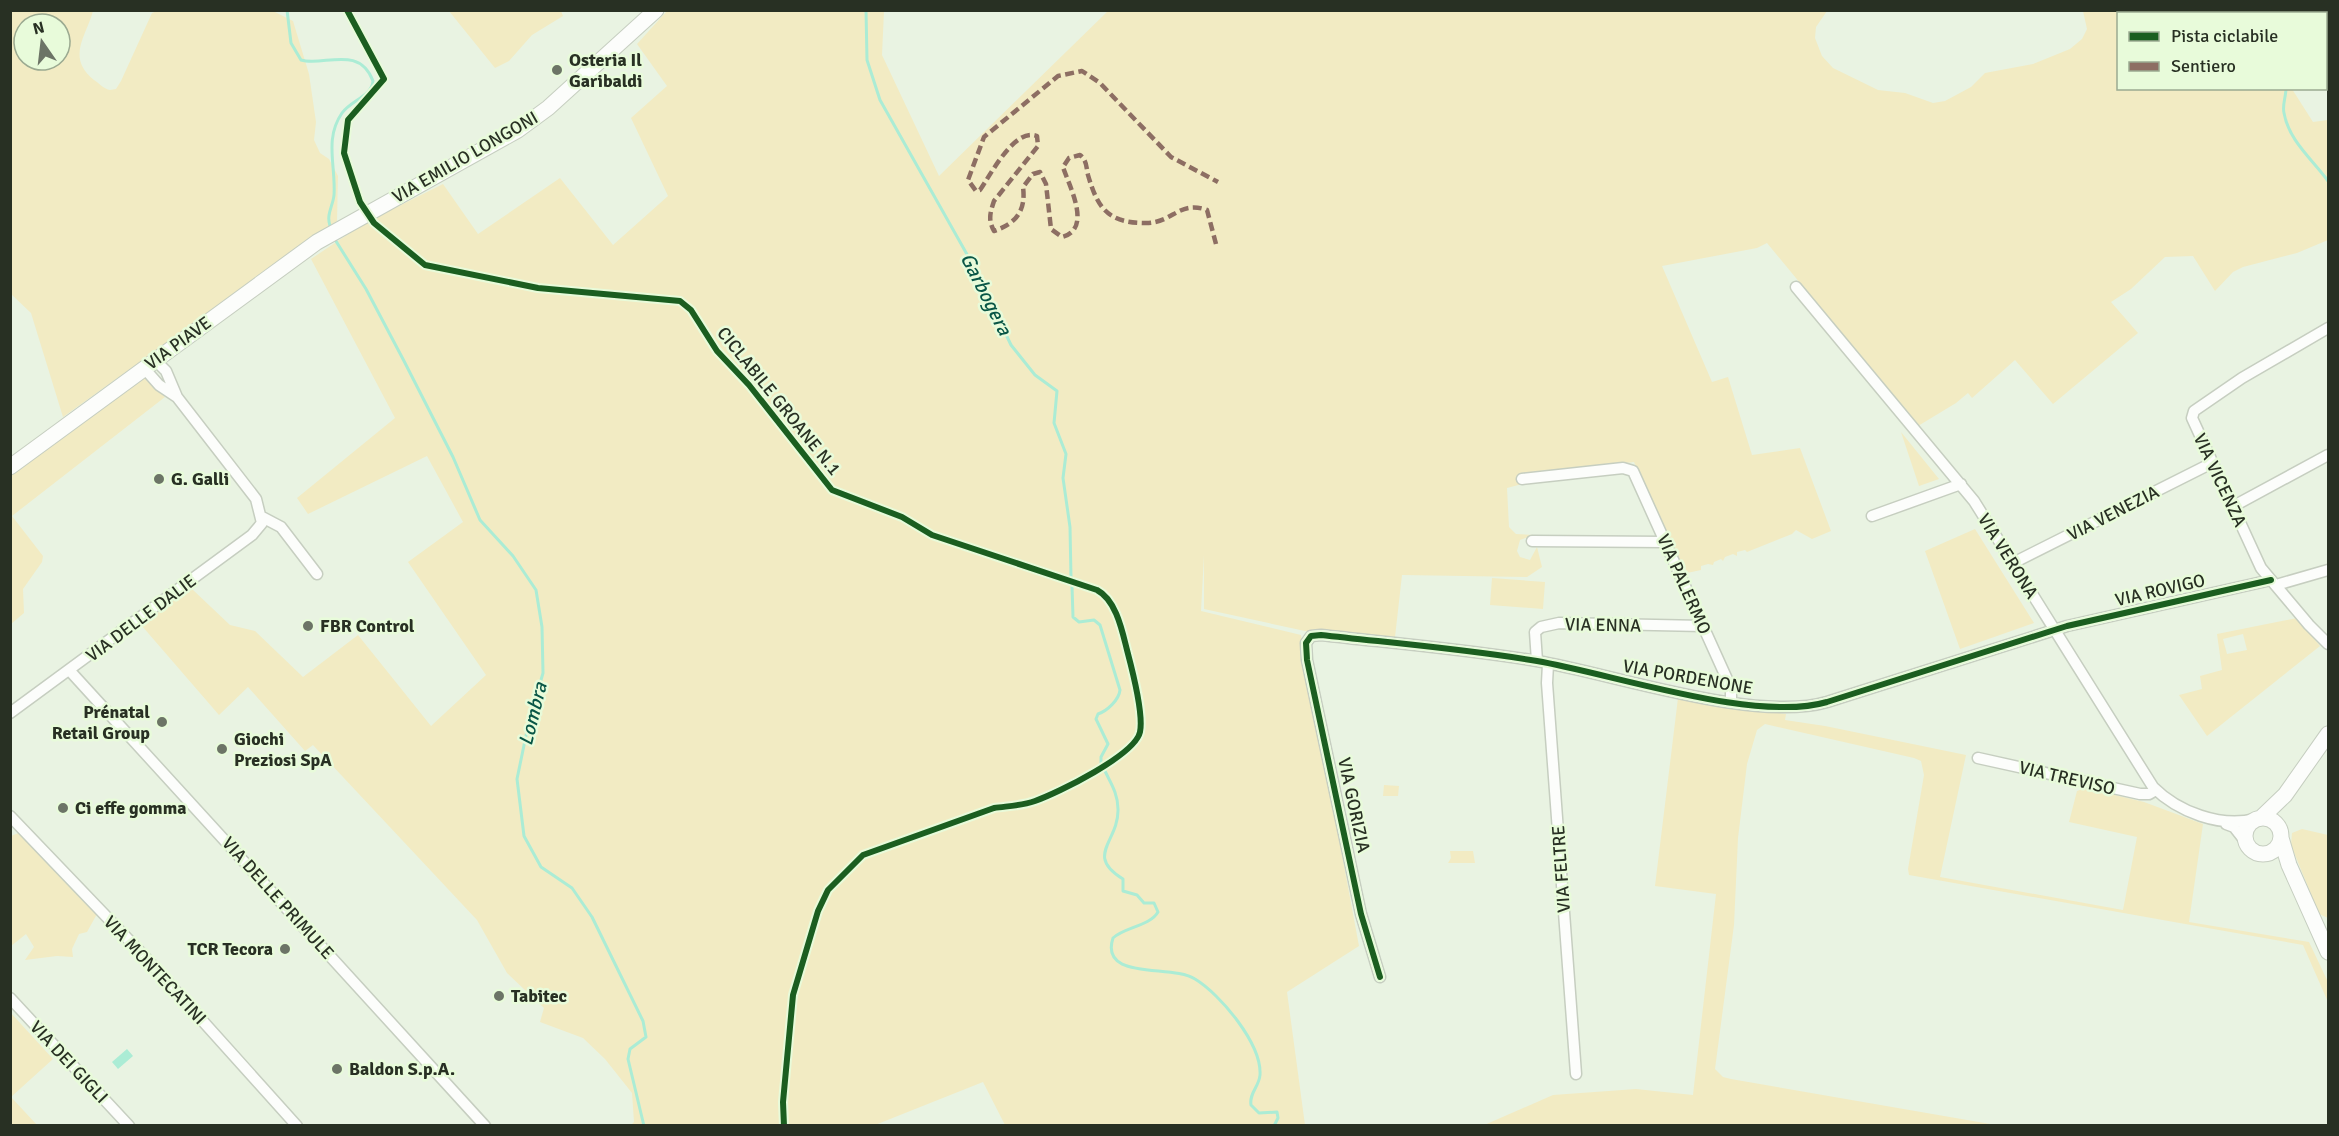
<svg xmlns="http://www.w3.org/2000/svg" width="2339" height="1136" viewBox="0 0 2339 1136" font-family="Signika,sans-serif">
  <rect width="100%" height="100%" fill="#e9f3e2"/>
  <path fill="#f2ebc3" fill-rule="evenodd" d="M271,10l22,11 16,53 7,48 -2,18 6,13 9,6 9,17 -1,45 -274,196 -32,-104 -20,-19 -1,-283h83c-7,26 -27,46 1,69 6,4 10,9 16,10l6,-1 5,-8 31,-68 5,-2zM24,24h36v36h-36z
    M1109,10l718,1 -11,16 -1,11 7,18 11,12 45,22 27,3 28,10 12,-2 26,-14 14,-14 48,-9 37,-15 12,-10 5,-10 -4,-18h180v2l-145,1v74l174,1 21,33 15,-2v120l-31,13 -54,14 -10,5 -18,19 -22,-35 -28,1 -34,32 -20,13 27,31 -85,71 -38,-44 -43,38 -4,-5 -12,10 -38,23 -151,-183 -10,5 -95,18 50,116 16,-5 24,78 48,-7 31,83 -19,8 -16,-9 -4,4 -45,18 -2,-2 -8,2v4l-4,-2 -8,3 -2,4 -2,-2 -7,3 -1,3 -5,-1 -7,2v4l-14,3 -5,-13 -4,1 -44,-99 -111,13 -3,8 2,1 -15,4 2,39 7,7 18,1 -14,5 -3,11 3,6 10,3 7,-13 5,20 -15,10 -125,-2 -7,62 -90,-6 -101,-22v-54l-3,56 100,24 58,311 -72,46 18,133h-300l-22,-43 -108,43h-244l3,-3 -2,-29 -27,-34 -22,-21 -43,-16 4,-14 -37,-35 -30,-53 -164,-175 -8,6 -57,-64 -29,28 -77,-89 40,-34 10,-3 38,36 25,6 48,46 55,-42 73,91 55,-51 -78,-113 55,-40 -36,-66 -119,58 -11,-16 98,-80 -84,-159 52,-35 80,-40 35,50 82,-56 53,67 55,-49 -37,-78 36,-32 -30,-42 30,-33h217l-2,44 57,121z
    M449,11h112l2,5 -31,19 -23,26 -14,7z
    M144,378l21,19 -153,119 31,40 -1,6 -19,27 1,24 -13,11 -1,-148z
    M1901,432l38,47 -20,7z
    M1975,529l59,94 -74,26 -35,-98z
    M1492,578l53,4 -2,27 -53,-4z
    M2297,618l23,28 -113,90 -28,-41 23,-6 -2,-13 22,-6 -5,-36zM2243,634l4,16 -20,4 -4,-15z
    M1678,698l47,9 61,7 -1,6 40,6 141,29 -26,122 183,33 14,-73 -68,-15 8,-31 8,-3 59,14 59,22 -14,98 120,20 19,40v20l-25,-57 -394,-70 -1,-6 16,-94 -3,-14 -7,-3 -149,-34 -8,6 -10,34 -9,74 -4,87 -19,144 8,8 8,2 265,46 -514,1 71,-31 83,-6 57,6 23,-201 -61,-8z
    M1384,785l15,1 -1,10h-15z
    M2302,829l26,6v83l-9,-4 -28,-69 1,-12z
    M21,832l76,82 -10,18 -8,2 -7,15 1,8 -16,-1 -32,4 9,-13 -8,-13 -15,12v-110z
    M1450,851h23l2,12h-27l3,-5z
    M10,1012l43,47 -42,38h-1z
    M11,1097l26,28h-26z"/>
  <path fill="#abecd5" d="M127,1049l6,7 -15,13 -6,-7z"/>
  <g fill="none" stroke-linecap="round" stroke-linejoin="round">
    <path stroke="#abecd5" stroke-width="3" d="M287,10l4,33 10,17c22,7 58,-16 72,21 -1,15 -23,20 -31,32 -18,26 -6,53 -8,82 -1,11 -8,19 -4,31
      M866,10l1,50 13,40 93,165 38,80 24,30 22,16 -3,32 12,31 -3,24 7,49 1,51
      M2259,10v4
      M2286,88c0,9 -4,17 -2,25 5,28 28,46 44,68
      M334,238l32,51 38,72 49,96 27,63 33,36 23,34 6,37 1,46 -15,53 -11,53 7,57 17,31 31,21 20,29 51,104 3,16 -16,12 -2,10 16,67
      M1072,586l1,31 6,5 15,-2 6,5 20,65c-1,10 -13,21 -22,24l-2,5 12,25 -7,13v6
      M1104,769c6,13 14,24 14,40 1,33 -34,46 5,70v12l14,4 7,8h10l4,9c-8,14 -33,15 -45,26 -14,43 59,26 82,41 25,15 67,65 65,96 -1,12 -11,18 -9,30l8,8 18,-1 1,6 -4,8"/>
    <g stroke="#c6cec0" stroke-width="13">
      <path id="street" d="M1796,287l178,214 179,286c25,25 68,41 102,32
        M2328,328l-86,50 -48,33 -2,7 69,150 48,57 19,19
        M155,360l11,11 11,26
        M1522,479l101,-11 10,3 98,217v13
        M2232,507l96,-52
        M1872,516l89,-32
        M262,517l19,10 36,47
        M1532,541l133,1
        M2013,563l199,-100
        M2276,585l52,-15
        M1537,661l-2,-29 6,-5 18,-4 144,3
        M1548,664l-1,19 29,391
        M70,671l415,455
        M10,713l242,-178 10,-12 -6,-24 -79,-102 -18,-12 -15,-17
        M1978,758l162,36h9l7,-4
        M10,816l137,143 150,167
        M2226,824l8,3 11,14
        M1380,977l-19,-63 -54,-254 -1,-17 5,-7 10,-1c71,8 144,14 216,26 76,13 218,62 290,41l240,-76 204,-46
        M10,998l119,128"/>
    </g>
    <g stroke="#c6cec0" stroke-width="17">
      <path id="secondary" d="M10,467l307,-225 201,-112 30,-22 108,-98
        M2245 836a18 18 0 1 1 36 0a18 18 0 1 1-36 0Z
        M2261,818l24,-23 43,-61
        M2281,838l8,27 39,87"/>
    </g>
    <use href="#street" stroke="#fcfdfb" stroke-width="10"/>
    <use href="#secondary" stroke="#fcfdfb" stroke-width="15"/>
    <path stroke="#8d6e63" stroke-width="4.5" stroke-dasharray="9 4.5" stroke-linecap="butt" d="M1216,244l-9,-34c-28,-10 -34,13 -61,13 -37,0 -48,-13 -58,-48 -2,-9 -1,-14 -8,-20l-11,3 -6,9c6,19 30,62 -1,70l-11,-8 -5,-45 -6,-12 -7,2 -10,13c3,23 -6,36 -29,44 -6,-11 -4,-18 0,-30l44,-55 -1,-10c-22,-9 -46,38 -57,54l-4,1 -8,-11 16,-43 74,-61 24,-5 18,12 71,74 47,25"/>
    <g stroke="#e8fbda" stroke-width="10">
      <path id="cycleway" d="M347,10l37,69 -36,41 -4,33 16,49 14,21 51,42 113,23 142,13 11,9 26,41 32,34 83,105 70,27 30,18 165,55c19,10 25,40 30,60 5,19 17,63 13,82 -5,23 -82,61 -105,69 -14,5 -27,5 -41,7l-131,47 -35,35 -10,21 -25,84 -10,107 1,24
        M1380,977l-19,-63 -54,-254 -1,-17 5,-7 10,-1c71,8 144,14 216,26 76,13 218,62 290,41l240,-76 204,-46"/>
    </g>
    <use href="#cycleway" stroke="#1b5e20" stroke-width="6"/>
  </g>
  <g fill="#6c7466" stroke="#e8fbda" stroke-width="2">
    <circle cx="557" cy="70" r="6"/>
    <circle cx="159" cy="479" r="6"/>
    <circle cx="308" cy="626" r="6"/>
    <circle cx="162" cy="722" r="6"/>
    <circle cx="222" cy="749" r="6"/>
    <circle cx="63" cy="808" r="6"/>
    <circle cx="285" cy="949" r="6"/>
    <circle cx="499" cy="996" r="6"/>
    <circle cx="337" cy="1069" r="6"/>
  </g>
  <g text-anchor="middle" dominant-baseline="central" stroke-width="5" stroke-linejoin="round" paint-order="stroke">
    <g font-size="18" font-weight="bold" fill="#283023" stroke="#e8fbda" text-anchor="start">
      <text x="569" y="60">Osteria Il<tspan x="569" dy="21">Garibaldi</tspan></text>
      <text x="171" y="479">G. Galli</text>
      <text x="320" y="626">FBR Control</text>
      <text x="150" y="712" text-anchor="end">Prénatal<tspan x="150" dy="21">Retail Group</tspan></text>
      <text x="234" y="739">Giochi<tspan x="234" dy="21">Preziosi SpA</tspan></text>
      <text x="75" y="808">Ci effe gomma</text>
      <text x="273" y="949" text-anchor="end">TCR Tecora</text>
      <text x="511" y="996">Tabitec</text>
      <text x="349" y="1069">Baldon S.p.A.</text>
    </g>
    <g font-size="18" fill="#283023" stroke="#e8fbda">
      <text transform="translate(465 157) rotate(-30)">VIA EMILIO LONGONI</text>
      <text transform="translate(178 343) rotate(-36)">VIA PIAVE</text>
      <text transform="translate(779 401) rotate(51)">CICLABILE GROANE N.1</text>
      <text transform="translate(2220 480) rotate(65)">VIA VICENZA</text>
      <text transform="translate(2113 513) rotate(-27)">VIA VENEZIA</text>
      <text transform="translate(2008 556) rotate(58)">VIA VERONA</text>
      <text transform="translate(1684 584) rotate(66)">VIA PALERMO</text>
      <text transform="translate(2160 590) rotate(-13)">VIA ROVIGO</text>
      <text transform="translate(141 618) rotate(-37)">VIA DELLE DALIE</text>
      <text transform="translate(1603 625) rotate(1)">VIA ENNA</text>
      <text transform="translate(1688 677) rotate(10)">VIA PORDENONE</text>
      <text transform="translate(2067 778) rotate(13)">VIA TREVISO</text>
      <text transform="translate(1354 805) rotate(78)">VIA GORIZIA</text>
      <text transform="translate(1561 869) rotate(-94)">VIA FELTRE</text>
      <text transform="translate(278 898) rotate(48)">VIA DELLE PRIMULE</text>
      <text transform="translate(155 970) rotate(47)">VIA MONTECATINI</text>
      <text transform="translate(69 1062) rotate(47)">VIA DEI GIGLI</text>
    </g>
    <g font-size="20" font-style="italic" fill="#095646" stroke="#e8fbda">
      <text transform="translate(986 294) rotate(63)">Garbogera</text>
      <text transform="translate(533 714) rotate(-76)">Lombra</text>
    </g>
  </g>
  <rect width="2339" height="1136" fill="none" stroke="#283023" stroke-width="24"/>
  <rect x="2117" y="12" width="210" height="78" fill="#e8fbda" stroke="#9baa91" stroke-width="1.5"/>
  <rect x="2129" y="32" width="30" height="9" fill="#1b5e20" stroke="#9baa91" stroke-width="1.5"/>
  <text x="2171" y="42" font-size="18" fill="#283023">Pista ciclabile</text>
  <rect x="2129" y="62" width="30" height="9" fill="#8d6e63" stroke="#9baa91" stroke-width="1.5"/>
  <text x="2171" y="72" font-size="18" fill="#283023">Sentiero</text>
  <g transform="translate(42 42) rotate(346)"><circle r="28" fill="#e8fbda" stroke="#9baa91" stroke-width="1.5"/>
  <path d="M0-4.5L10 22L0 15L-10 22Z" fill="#6c7466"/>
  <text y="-9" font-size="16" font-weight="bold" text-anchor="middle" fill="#283023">N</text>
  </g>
</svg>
